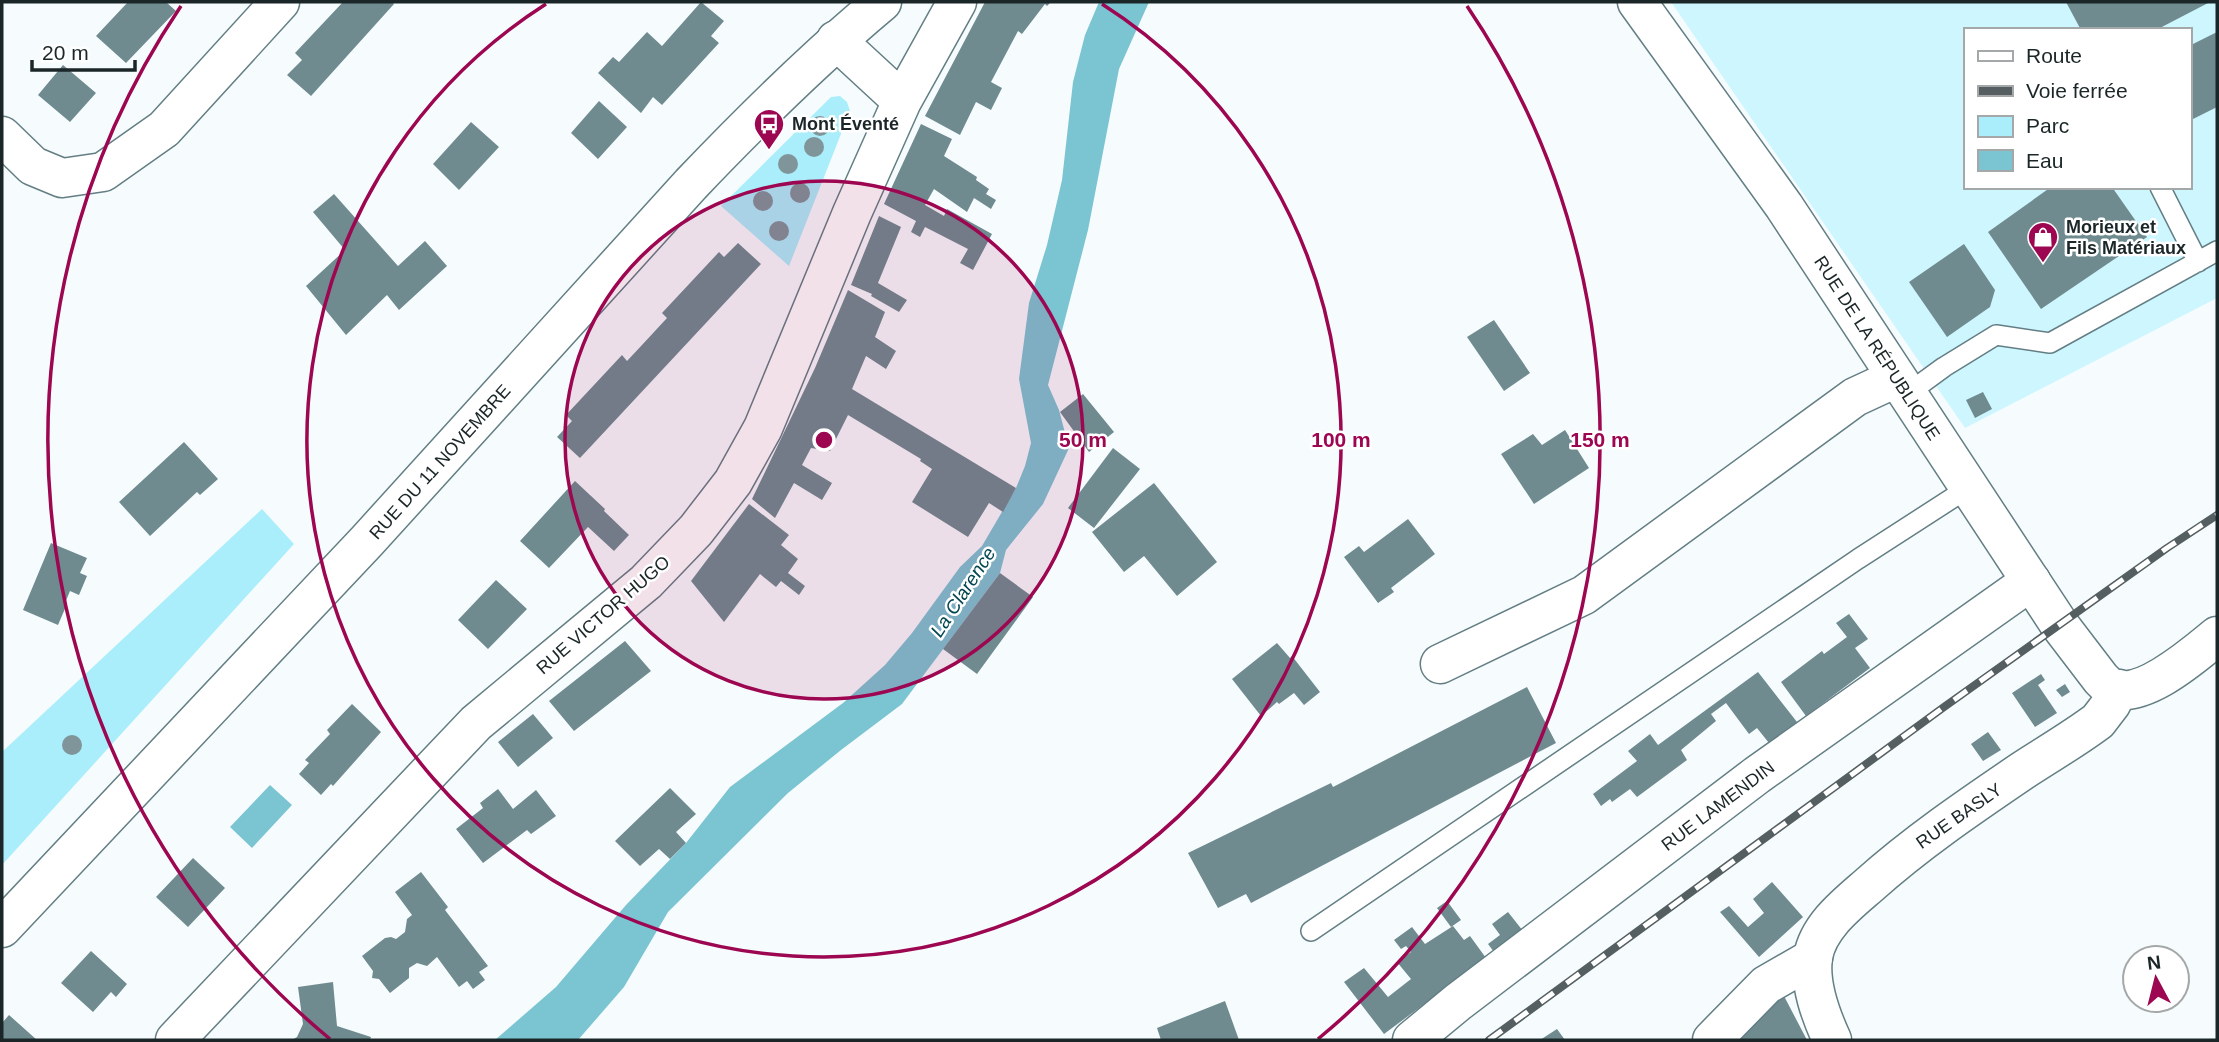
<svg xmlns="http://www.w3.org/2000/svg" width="2219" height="1042" viewBox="0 0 2219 1042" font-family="Arial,sans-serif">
  <rect width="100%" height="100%" fill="#f6fcfd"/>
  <path fill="#cef6fe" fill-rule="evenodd" d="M1671,2h546v296l-252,130zM1965,30h224v157h-224z"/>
  <path fill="#abeefb" d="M840,96l7,6 3,9 -61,155 -68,-60 110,-109z
    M262,509l32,35 -292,321v-113z"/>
  <path fill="#7bc4d2" d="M1099,2h50l-30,67 -31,161 -40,155 11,25 10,38 -26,56 -37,46 -6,23 -98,131 -61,46 -53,43 -120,119 -44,75 -46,53h-83l61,-53 70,-82 60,-62 44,-56 113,-84 42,-38 27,-32 48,-66 22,-21 34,-58 9,-22 6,-23 -12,-64 10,-76 18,-58 15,-65 11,-98 12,-47z
    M270,785l22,20 -40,43 -22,-21z"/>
  <path fill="#6f8b90" d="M128,2h38l10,9 -50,52 -30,-27z
    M343,2h49l2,2 -83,92 -24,-21 15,-15 -7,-7z
    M701,2l23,19 -13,15 8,7 -57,62 -9,-8 -12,16 -43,-40 15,-16 6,5 28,-30 15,14z
    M985,2h66l-4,4 -2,-2 -23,30 -4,-3 -27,51 11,6 -11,22 -15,-8 -16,33 -35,-19z
    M2066,2h144l-54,28h-75z
    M2217,32v75l-28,14v-75z
    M63,65l33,28 -26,29 -32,-27z
    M599,101l28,26 -29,32 -27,-26z
    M471,122l28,25 -40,43 -26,-26z
    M921,124l31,15 -8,17 33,21 -1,3 13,9 -3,5 10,6 -5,9 -17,-11 -7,14 -33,-23 -9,16 19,11 3,-7 45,25 -19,36 -13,-7 8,-14 -43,-22 -5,10 -9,-5 5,-11 -32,-17z
    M2051,187h61l35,50 -106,72 -53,-77z
    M334,194l64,72 27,-25 22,25 -48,44 -12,-15 -41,40 -40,-49 39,-36 -32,-38z
    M879,216l22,11 -23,56 29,17 -8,12 -28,-16 1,-2 -21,-9z
    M738,243l23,21 -181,194 -23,-21 15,-16 -6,-6 56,-60 5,6 15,-16 25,-27 -5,-5 57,-61 5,5z
    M1964,244l31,46 -5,17 -43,30 -38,-55z
    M848,290l37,22 -10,25 21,14 -10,18 -20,-13 -14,33 164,99 -13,24 -14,-9 -21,34 -56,-35 20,-33 -12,-8 1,-2 -73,-44 -18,36 -19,-3 -9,17 30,18 -10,17 -28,-17 -19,35 -23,-19 63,-131z
    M1494,320l36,53 -26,18 -37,-54z
    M1983,392l9,17 -17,9 -9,-18z
    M1083,394l31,38 -25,20 -29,-40z
    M1565,430l24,38 -55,36 -33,-50 32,-20 9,11z
    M184,442l34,37 -18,16 -3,-3 -47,44 -31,-34z
    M1113,448l27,21 -46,59 -26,-20z
    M575,481l30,28 -1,2 25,24 -15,16 -26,-24 -39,41 -29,-27z
    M1154,483l63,79 -40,34 -33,-40 -20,16 -32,-40z
    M749,504l40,31 -8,10 17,14 -10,14 17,13 -6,9 -18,-14 -5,6 -16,-13 -36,48 -33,-41z
    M1408,519l27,35 -44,34 3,4 -16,11 -34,-46 15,-11 5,6z
    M51,543l36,15 -7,15 7,3 -8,19 -9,-4 -5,12 2,1 -9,21 -35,-15z
    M1000,573l33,24 -56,77 -34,-25z
    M496,580l31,29 -39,40 -30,-29z
    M1849,614l19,25 -13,9 15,20 -64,48 -25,-34 41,-31 2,3 23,-17 -11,-14z
    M625,641l26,30 -77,60 -25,-30z
    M1277,643l13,15 2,-2 28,36 -16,13 -10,-12 -15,11 -2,-2 -16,14 -29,-37z
    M1758,672l39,50 -28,21 -12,-15 -8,6 -23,-31 -15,11 5,7 -35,29 6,10 -50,37 -7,-8 -18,13 -2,-3 -9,7 -8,-12 44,-33 -9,-10 22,-17 8,11z
    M2041,674l4,6 -7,5 19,28 -22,14 -23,-34z
    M2065,684l5,8 -8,5 -6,-7z
    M1527,687l29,56 -305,160 -5,-9 -28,14 -30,-55 143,-70 2,4z
    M352,704l29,28 -48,54 -2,-2 -10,11 -22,-21 10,-11 -4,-3 25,-26 -3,-4z
    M533,714l20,24 -35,29 -20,-25z
    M1988,732l13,18 -18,11 -12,-17z
    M670,788l26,26 -20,18 10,11 -16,16 -11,-10 -19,17 -25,-25z
    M498,789l15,20 23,-19 20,26 -25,18 -4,-4 -44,33 -27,-34 27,-21 -3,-5z
    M193,858l32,30 -37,39 -32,-30z
    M421,872l27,35 -3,3 43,56 -9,6 6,8 -12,9 -6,-8 -8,6 -22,-30 -10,9 -10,-3 -8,5v10l-19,15 -11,-14 -7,-1 1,-7 -11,-15 23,-18 6,-1 5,2 9,-7 2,-13 5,-4 -17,-23z
    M1772,882l31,35 -44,40 -39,-45 9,-6 19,21 16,-14 -11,-14z
    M1447,901l14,19 -10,7 -14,-19z
    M1508,912l15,19 -29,21 -6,-8 12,-9 -8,-11z
    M1453,926l11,14 6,-4 16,22 -102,76 -40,-52 20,-14 24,29 23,-18 -14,-17 14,-10 -5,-6 -5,3 -7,-9 18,-13 13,17z
    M91,951l36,33 -11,13 -5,-5 -18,20 -32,-29z
    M333,982l4,44 34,11 -1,3h-78l5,-3 6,-13 -5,-37z
    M1778,996l7,2 22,42h-79z
    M1225,1001l14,39h-78l-4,-12z
    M9,1015l28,25h-35v-17z
    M1557,1029l8,11h-25z"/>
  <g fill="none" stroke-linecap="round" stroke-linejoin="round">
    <g stroke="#637e84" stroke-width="22">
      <path id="lane" d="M2160,187l38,75
        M1907,394l37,-27 52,-32 54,8 167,-92
        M1311,931l547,-372 110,-71"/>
    </g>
    <g stroke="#637e84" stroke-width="41">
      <path id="street" d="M836,40l66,61
        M2,136l31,30 29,12 41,-6 61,-43 116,-127
        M1440,664l144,-69 271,-198 41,-19
        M175,1040l301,-317 170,-141 50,-52 37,-48 30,-54 89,-215 50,-112 55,-99
        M1412,1040l46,-38 299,-227 274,-194
        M1712,1040l54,-55 47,-27"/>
    </g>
    <g stroke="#637e84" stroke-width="41">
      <path id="secondary" d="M1637,2l147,204 275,418 42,55c0,0 7,7 8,8 31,16 86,-33 108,-51
        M2,928l365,-387 324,-357c61,-64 124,-126 191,-182
        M1832,1040c-11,-24 -23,-55 -19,-83 5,-30 33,-52 55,-71 48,-43 101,-79 154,-115 26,-17 52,-32 76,-50l13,-17 8,-15"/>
    </g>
    <use href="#lane" stroke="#fff" stroke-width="19"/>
    <use href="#street" stroke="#fff" stroke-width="38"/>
    <use href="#secondary" stroke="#fff" stroke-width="38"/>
    <g stroke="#555f61" stroke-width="8">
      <path id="rail" d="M1489,1040l455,-333 223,-159 50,-33"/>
    </g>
    <use href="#rail" stroke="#fff" stroke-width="5" stroke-dasharray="16" stroke-linecap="butt"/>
  </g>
  <g fill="#7f9599">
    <circle cx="820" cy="126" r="10"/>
    <circle cx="814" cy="147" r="10"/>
    <circle cx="788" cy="164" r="10"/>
    <circle cx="800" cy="193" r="10"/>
    <circle cx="763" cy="201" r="10"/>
    <circle cx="779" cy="231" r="10"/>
    <circle cx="72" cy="745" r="10"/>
  </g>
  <circle cx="824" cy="440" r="259" fill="#9d0650" fill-opacity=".12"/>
  <g fill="none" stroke="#9d0650" stroke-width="3.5">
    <circle cx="824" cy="440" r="259"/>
    <path d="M1102 4A517 517 0 1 1 546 4"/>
    <path d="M330 1039A776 776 0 0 1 181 6M1467 6A776 776 0 0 1 1318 1039"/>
  </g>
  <defs>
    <g id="bus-pin" transform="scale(1.575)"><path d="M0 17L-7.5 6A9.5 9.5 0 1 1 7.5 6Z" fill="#9d0650" stroke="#fff"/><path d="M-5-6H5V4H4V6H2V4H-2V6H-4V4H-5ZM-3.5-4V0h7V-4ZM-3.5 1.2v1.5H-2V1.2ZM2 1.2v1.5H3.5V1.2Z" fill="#fff"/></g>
    <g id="shop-pin" transform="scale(1.575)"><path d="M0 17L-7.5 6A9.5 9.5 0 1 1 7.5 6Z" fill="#9d0650" stroke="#fff"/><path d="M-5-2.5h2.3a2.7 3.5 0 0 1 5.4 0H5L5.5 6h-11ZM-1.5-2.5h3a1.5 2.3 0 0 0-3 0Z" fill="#fff"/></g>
  </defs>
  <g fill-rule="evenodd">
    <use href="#bus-pin" x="769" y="124"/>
    <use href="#shop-pin" x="2043" y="237"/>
  </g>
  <g text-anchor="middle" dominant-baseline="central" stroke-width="5" stroke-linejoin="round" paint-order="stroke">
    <g font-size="18" font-weight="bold" fill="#1b2628" stroke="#fff" text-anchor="start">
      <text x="792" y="124">Mont Éventé</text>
      <text x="2066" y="227">Morieux et<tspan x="2066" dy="21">Fils Matériaux</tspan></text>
    </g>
    <g font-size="18" fill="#1b2628" stroke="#fff">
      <text transform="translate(1877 348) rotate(57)">RUE DE LA RÉPUBLIQUE</text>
      <text transform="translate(440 462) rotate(-48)">RUE DU 11 NOVEMBRE</text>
      <text transform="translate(603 615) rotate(-41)">RUE VICTOR HUGO</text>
      <text transform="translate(1718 806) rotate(-37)">RUE LAMENDIN</text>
      <text transform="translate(1959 816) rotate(-35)">RUE BASLY</text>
    </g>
    <g font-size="19" font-style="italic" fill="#004651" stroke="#fff">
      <text transform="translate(963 592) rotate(-57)">La Clarence</text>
    </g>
  </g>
  <circle cx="824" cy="440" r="10" fill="#9d0650" stroke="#fff" stroke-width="3.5"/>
  <g font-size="21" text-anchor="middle" font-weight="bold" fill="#9d0650" stroke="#fff" stroke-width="5" stroke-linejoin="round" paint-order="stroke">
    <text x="1083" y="447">50 m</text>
    <text x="1341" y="447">100 m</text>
    <text x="1600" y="447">150 m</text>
  </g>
  <rect width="2219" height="1042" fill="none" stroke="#1b2628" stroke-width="7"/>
  <rect x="1964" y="28" width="228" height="161" fill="#ffffff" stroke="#a4a8a9" stroke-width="2"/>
  <rect x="1978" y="51" width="35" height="10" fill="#ffffff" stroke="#a4a8a9" stroke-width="2"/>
  <text x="2026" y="63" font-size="21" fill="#1b2628">Route</text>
  <rect x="1978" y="86" width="35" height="10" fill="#555f61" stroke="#a4a8a9" stroke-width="2"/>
  <text x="2026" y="98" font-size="21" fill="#1b2628">Voie ferrée</text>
  <rect x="1978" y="116" width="35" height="21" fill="#abeefb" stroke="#a4a8a9" stroke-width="2"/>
  <text x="2026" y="133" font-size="21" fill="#1b2628">Parc</text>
  <rect x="1978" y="150" width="35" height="21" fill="#7bc4d2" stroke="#a4a8a9" stroke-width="2"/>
  <text x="2026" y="168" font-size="21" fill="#1b2628">Eau</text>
  <g transform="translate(2156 979) rotate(353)"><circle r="33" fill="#ffffff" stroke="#a4a8a9" stroke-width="2"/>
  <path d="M0-5L12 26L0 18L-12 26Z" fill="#9d0650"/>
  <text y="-10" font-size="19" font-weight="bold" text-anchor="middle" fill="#1b2628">N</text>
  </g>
  <path d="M32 60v10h103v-10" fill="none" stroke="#1b2628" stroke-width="3.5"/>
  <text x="42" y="60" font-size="21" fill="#1b2628" stroke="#ffffff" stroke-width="5" paint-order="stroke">20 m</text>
</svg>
